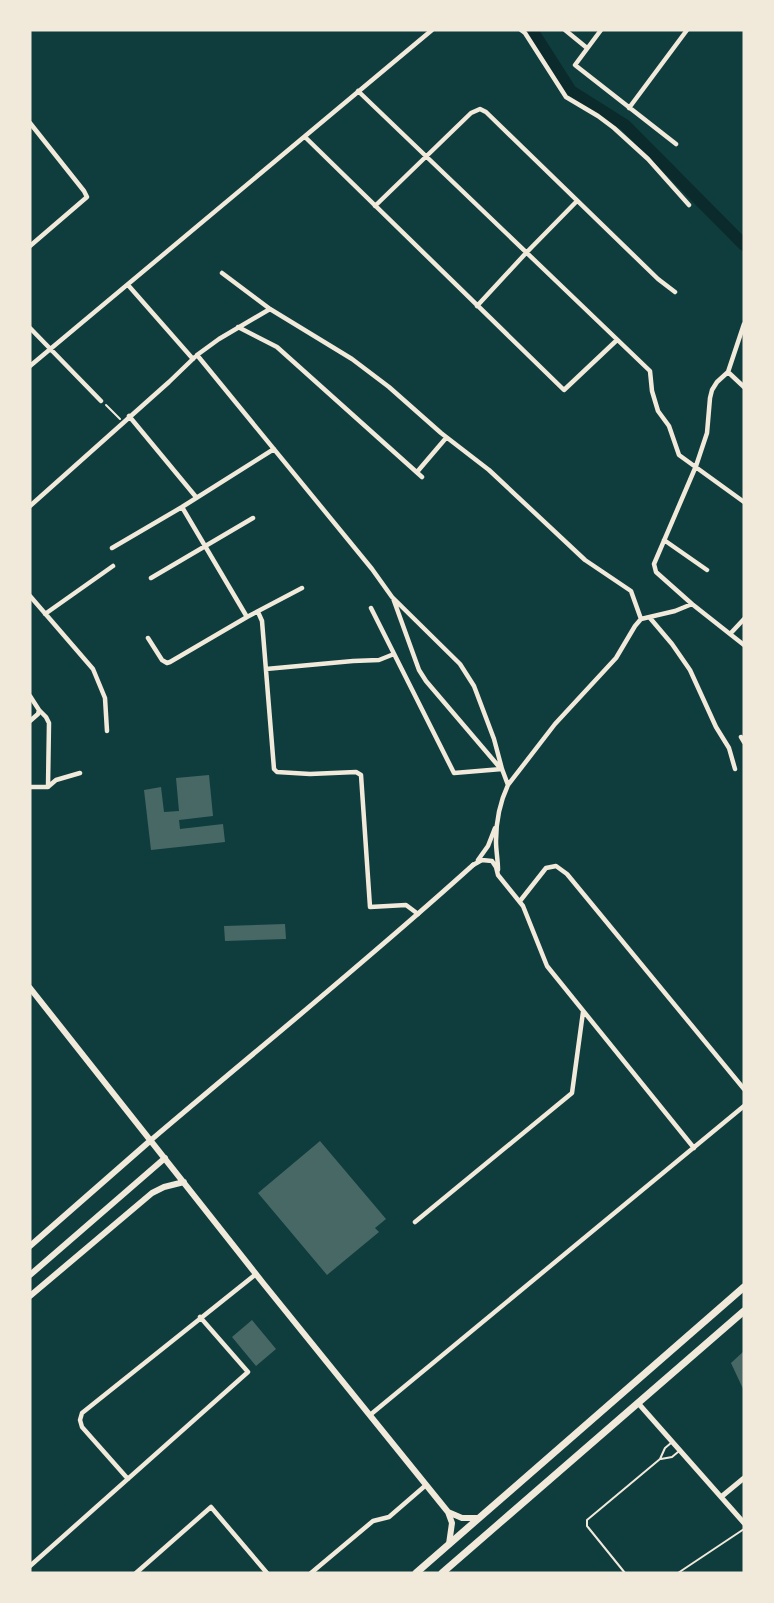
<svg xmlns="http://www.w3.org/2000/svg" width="774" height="1603" viewBox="0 0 774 1603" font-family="'Open Sans',sans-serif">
  <rect width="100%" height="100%" fill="#0f3d3e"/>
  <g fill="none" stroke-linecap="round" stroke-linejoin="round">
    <path stroke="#0a2a2b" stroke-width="12" d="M532,30l39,61 54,34 119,120"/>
  </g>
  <path fill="#486865" d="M209,775l4,41 -34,4 1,9 43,-5 2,18 -74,8 -7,-60 17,-3 3,25 15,-1 -3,-33z
    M285,924l1,15 -61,2 -1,-15z
    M320,1141l66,78 -11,9 4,4 -52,43 -69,-82z
    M252,1320l24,29 -20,17 -24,-29z
    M744,1351v40l-13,-28z"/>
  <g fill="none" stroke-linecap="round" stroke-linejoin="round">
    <path stroke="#f1e9da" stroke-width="2" d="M106,405l14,14"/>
    <path stroke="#f1e9da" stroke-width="2" d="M661,1459l11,-2 6,-5
      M625,1573l-38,-47v-6l73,-61 5,-11 6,-5
      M678,1573l66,-44"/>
    <path stroke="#f1e9da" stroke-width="4.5" d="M521,30l4,3 41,64 32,19 16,12 34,31 41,46
      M565,30l22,18
      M601,30l-26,35 101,79
      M358,91l292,280 2,20 6,20 11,15 10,29 65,47
      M629,108l58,-78
      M30,123l54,68 3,6 -57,49
      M305,137l259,253 53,-50
      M375,206l96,-93 9,-4 6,3 172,167 17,13
      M222,273l48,36 82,50 37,28 52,46 48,37 96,90 46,31 10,28
      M128,285l65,74
      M477,306l49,-53 51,-52
      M238,327l39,20 145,130
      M30,328l71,73
      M197,355l175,214 20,28 68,67 14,22 20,53 8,30 6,16
      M30,366l402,-336
      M728,372l16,15
      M129,416l67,81
      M417,472l29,-34
      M30,506l139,-124 28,-27 22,-16 51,-30
      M182,507l65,110
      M664,540l43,30
      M112,548l70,-41 92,-58
      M151,578l102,-60
      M30,596l63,73 12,29 2,33
      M393,598l26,72 7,11 75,88
      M692,604l-36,-32 -2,-8 42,-98 11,-33 3,-35 2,-8 5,-8 11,-10 16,-48
      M371,608l83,165 48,-4
      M258,612l4,9 12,148 3,3 33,2 46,-2 5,3 9,132 36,-2 12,9
      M45,614l68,-48
      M650,618l22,26 18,26 26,57 13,21 6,21
      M641,619l34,-8 17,-7 38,30 14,-15
      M730,634l14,11
      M148,638l14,22 5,3 3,-1 77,-45 55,-29
      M266,669l87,-8 26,-1 15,-6
      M30,696l9,14 -1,4 -8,7
      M741,737l3,5
      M49,786l7,-6 24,-7
      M30,787h18l1,-64 -3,-6 -7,-7
      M478,860l10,-14 7,-18
      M473,865l9,-5 10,1 4,6 2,8 25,31 24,60 147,182
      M498,870c0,-10 -2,-19 -2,-29 0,-18 4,-39 12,-56l47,-61 61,-66 19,-32 6,-7
      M520,901l26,-33 10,-2 11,8 177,215
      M415,1222l157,-129 11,-81
      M370,1415l374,-309
      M128,1479l-46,-52 -2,-7 2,-7 174,-139
      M30,1566l218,-194 -48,-55
      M136,1573l75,-66 56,66
      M311,1573l62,-52 16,-4 37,-32"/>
    <path stroke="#f1e9da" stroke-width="5" d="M151,1140c107,-91 217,-180 322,-275
      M638,1403l106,120
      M721,1497l23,-19"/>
    <path stroke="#f1e9da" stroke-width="6" d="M30,988l233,295 185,229 4,11 -3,21
      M30,1246l121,-106
      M30,1275l135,-117
      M30,1296l122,-103 12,-6 20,-5
      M448,1512l14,6h16"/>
    <path stroke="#f1e9da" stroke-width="7" d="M416,1573l328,-286
      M442,1573l302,-262"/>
  </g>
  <rect width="774" height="1603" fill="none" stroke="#f1e9da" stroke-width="63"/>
</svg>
